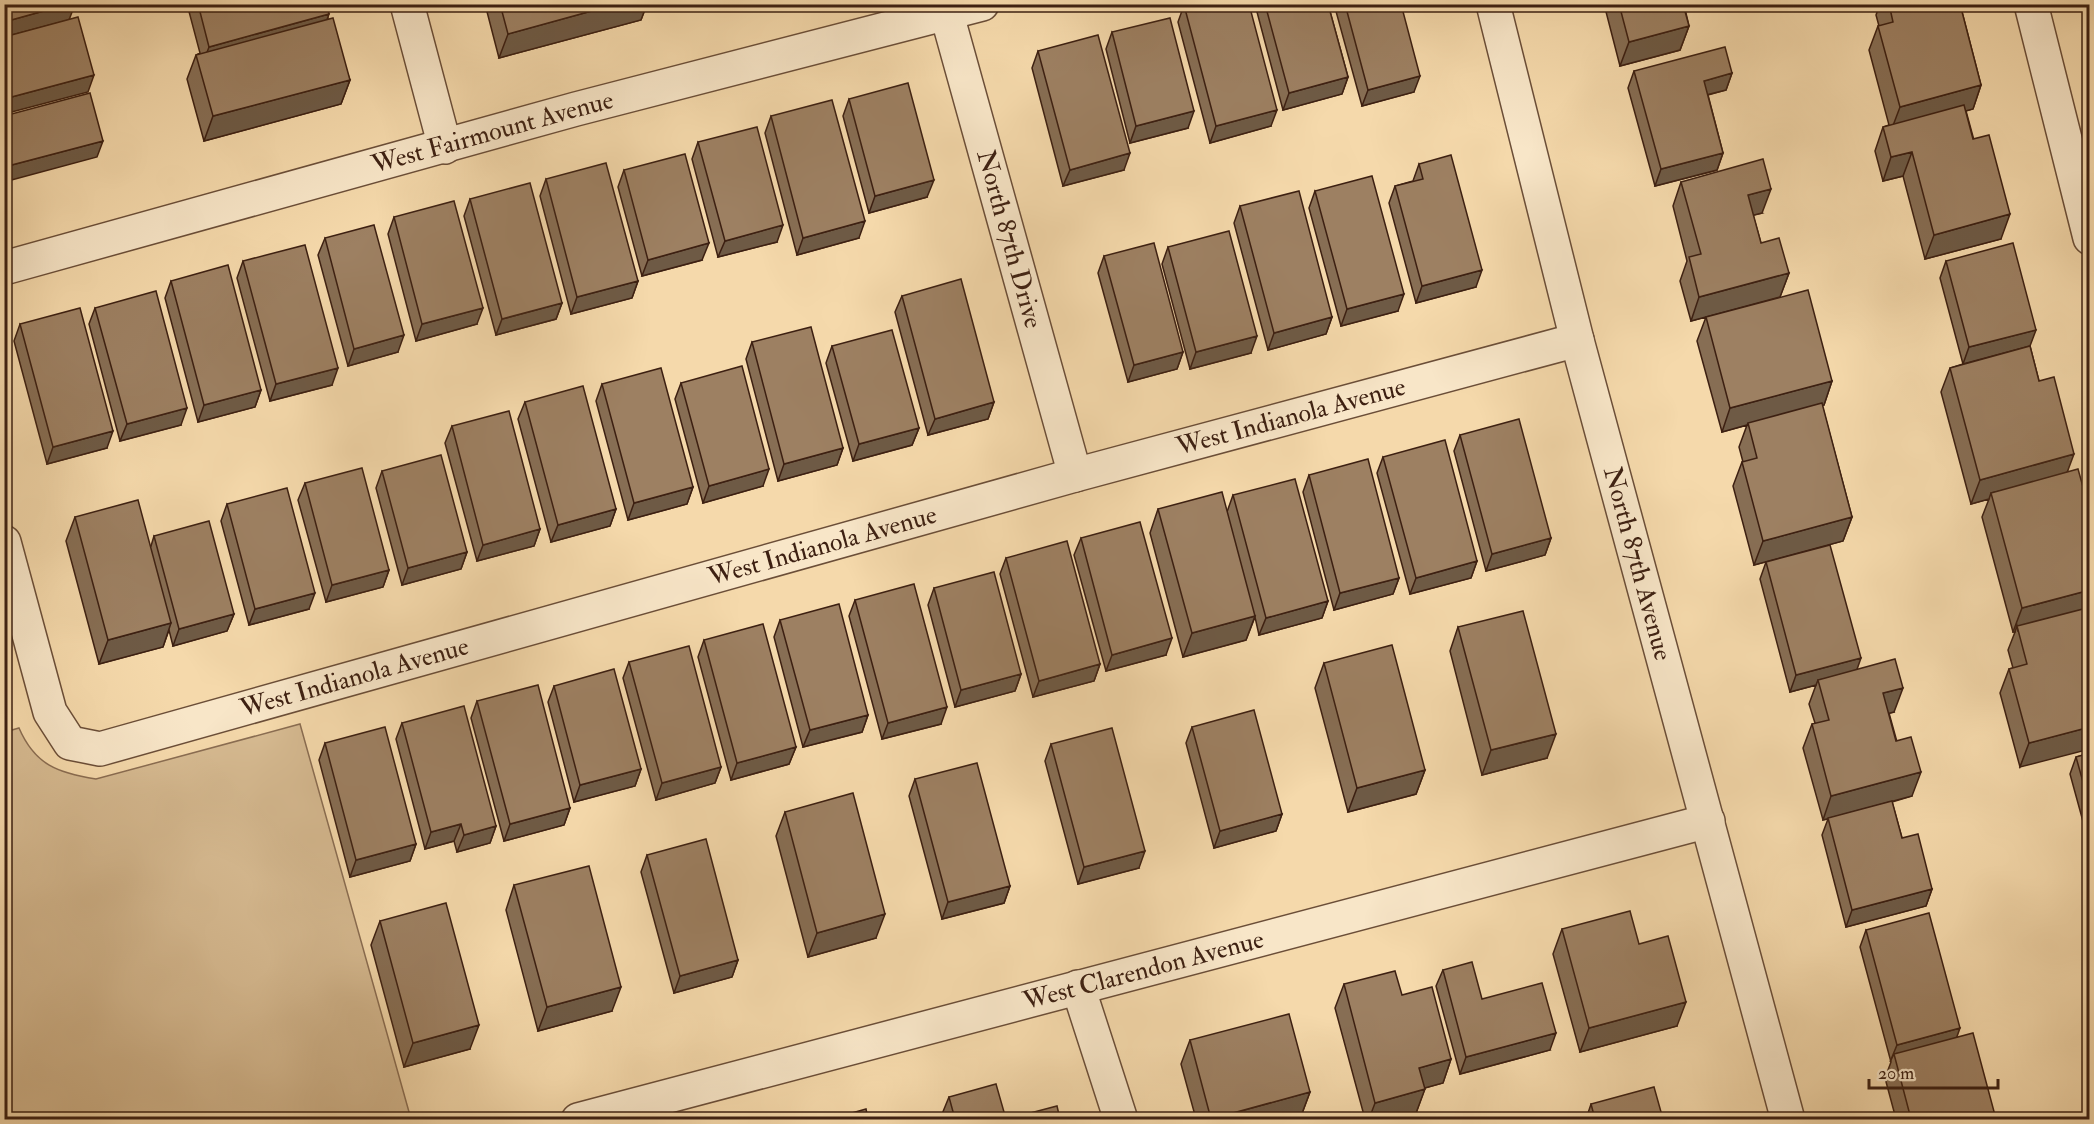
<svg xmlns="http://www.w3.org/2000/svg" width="2094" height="1124" viewBox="0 0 2094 1124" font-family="'IM FELL Double Pica',serif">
  <rect width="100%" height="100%" fill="#f5d9ab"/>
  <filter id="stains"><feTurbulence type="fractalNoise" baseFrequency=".00333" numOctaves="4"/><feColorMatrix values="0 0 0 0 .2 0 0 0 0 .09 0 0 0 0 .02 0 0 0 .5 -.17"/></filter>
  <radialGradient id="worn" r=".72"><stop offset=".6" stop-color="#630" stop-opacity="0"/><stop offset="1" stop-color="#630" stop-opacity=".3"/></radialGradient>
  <path fill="#d6ba91" stroke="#8a6d52" stroke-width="1.5" d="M300,724l111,395h-406v-387l14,-4c16,37 39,45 77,51z"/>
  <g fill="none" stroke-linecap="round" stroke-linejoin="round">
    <g stroke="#6b4e38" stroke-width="36">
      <g id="minor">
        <path d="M407,4l38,143"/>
        <path id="s1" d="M944,4l131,471"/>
        <path d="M2031,4l59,234"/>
        <path id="s2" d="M4,268l572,-159 406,-105"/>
        <path id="s3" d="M4,542l46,170 20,31 30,6 975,-274 502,-135"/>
        <path d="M1078,987l43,133"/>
        <path id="s4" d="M578,1120l1130,-299"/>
      </g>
    </g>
    <g stroke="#6b4e38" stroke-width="36">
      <g id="tertiary">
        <path id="s5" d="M1493,4l84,336 211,780"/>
      </g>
    </g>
    <use href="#minor" stroke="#f8e6c8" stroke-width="33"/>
    <use href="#tertiary" stroke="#f8e6c8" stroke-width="33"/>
  </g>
  <path fill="#876e54" stroke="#3d2012" stroke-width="1.5" d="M187,4h140l1,15 22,61 -9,24 -137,37 -17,-62 9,-24 4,-2z
    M485,4h162l-6,16 -142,38z
    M1259,4h69l20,73 -6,17 -59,16 -26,-98z
    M1334,4h67l13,88 -52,14z
    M1604,4h85l-1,4 -3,1 4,17 -9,24 -60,16z
    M1880,4h80l21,81 -8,24 -7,2 35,128 -76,20 -22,-83 -20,5 -8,-30 8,-24 6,-2 -20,-75 9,-24h1l-3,-11z
    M1184,5l87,121 -61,17 -32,-121z
    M1112,32l76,96 -58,15 -24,-94z
    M1038,51l86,119 -61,16 -31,-118z
    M1634,71l98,2 -6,17 -18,5 15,58 -6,17 -62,16 -27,-98z
    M849,99l78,98 -58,16 -26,-97z
    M771,116l88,122 -62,17 -32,-122z
    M698,142l79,100 -59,15 -26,-98z
    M1419,164l57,123 -60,16 -27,-100 6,-17 18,-5z
    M624,170l78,90 -60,16 -24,-89z
    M546,179l92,102 -6,17 -61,16 -31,-118z
    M1681,182l81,31 -9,2 8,28 28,30 -9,24 -89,24 -11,-40 7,-20 -14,-55z
    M1315,191l83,120 -57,15 -32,-118z
    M470,199l92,104 -6,16 -60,16 -32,-119z
    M1240,206l92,111 -6,17 -58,16 -34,-127z
    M394,217l83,107 -61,17 -28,-107z
    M325,238l73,114 -50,14 -30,-111z
    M1168,247l83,106 -61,16 -28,-105z
    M1104,256l79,96 -6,17 -49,13 -30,-109z
    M243,261l89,124 -62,16 -33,-123z
    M1946,261l84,85 9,35 29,91 22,40v100h-2l-68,155 -20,-74 9,-24 4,-1 -5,-18 7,-18h-2l-31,-115 7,-18 -18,5 -30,-112 9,-24 13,-4 -23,-86z
    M171,281l90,109 -6,17 -57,15 -33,-124z
    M902,296l92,106 -6,17 -60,16 -33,-123z
    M95,308l86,117 -61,16 -31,-117z
    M1706,317l126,64 -8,24h-2l30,112 -9,24 -89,24 -21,-79 9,-24h1l-4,-15 8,-22 -25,7 -25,-91z
    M20,324l87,124 -60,16 -33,-123z
    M752,342l91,106 -6,17 -59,16 -32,-122z
    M832,346l87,82 -7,17 -59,16 -27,-98z
    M681,383l82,103 -60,17 -28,-104z
    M602,384l91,103 -6,17 -59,16 -32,-119z
    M525,402l91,107 -6,17 -59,16 -33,-123z
    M452,426l88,103 -6,17 -57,15 -32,-118z
    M1460,435l91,103 -6,17 -59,16 -32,-120z
    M1383,457l94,104 -6,17 -61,16 -33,-121z
    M382,471l85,81 -6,17 -59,16 -26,-97z
    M1309,475l90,103 -6,16 -59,16 -31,-118z
    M305,483l84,87 -6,17 -57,15 -28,-102z
    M1233,495l95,106 -6,17 -63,17 -4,-18 -9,23 -63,17 -33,-124 8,-24 69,3z
    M227,504l82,105 -60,16 -28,-104z
    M75,517l76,29 3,-10 80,78 -7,17 -54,15 -4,-16 -6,17 -64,17 -33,-123z
    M1081,538l85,117 -60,16 -32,-116z
    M1006,558l94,106 -6,17 -61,16 -33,-123z
    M1766,562l90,107 38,43 -5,1 23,83 -20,6 10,36 30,51 -6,17 -80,21 -24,-92 6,-16 -5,1 -20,-72 9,-24 3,-1 -6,-19 7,-19 -26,7 -30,-113z
    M934,588l87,86 -6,17 -60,16 -27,-102z
    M855,600l86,124 -59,15 -33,-123z
    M780,620l88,95 -6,17 -59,15 -29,-110z
    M1458,627l89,131 -65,17 -32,-124z
    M704,640l92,107 -7,17 -58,16 -33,-123z
    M629,662l92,105 -6,16 -59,17 -33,-122z
    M1324,663l101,107 -9,24 -68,18 -33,-124z
    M554,686l87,83 -6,17 -61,16 -26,-100z
    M477,701l93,107 -6,17 -60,16 -33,-123z
    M402,723l94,103 -6,17 -33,9 -3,-11 -29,8 -29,-110z
    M1192,727l90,87 -6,17 -62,17 -28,-105z
    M325,743l91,101 -6,17 -60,16 -31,-117z
    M1051,744l88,124 -61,16 -33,-123z
    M2090,753v94l-20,-73 6,-17z
    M915,779l95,107 -6,17 -62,16 -33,-123z
    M785,812l91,126 -68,19 -32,-121z
    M647,855l91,105 -6,17 -58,16 -33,-121z
    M514,885l98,126 -74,20 -32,-121z
    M380,921l90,128 -66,18 -33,-122z
    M1562,929l77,15 38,82 -97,26 -27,-98z
    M1866,930l91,107 39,82h-100l-11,-41 6,-16 -31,-115z
    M1443,970l39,29 68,51 -90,24 -24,-88z
    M1344,984l58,11 49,64 -8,24 -18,5 -9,25 -23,6h-28l-30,-111z
    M1190,1040l120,52 -9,24 -12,3h-93l-15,-55z
    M949,1097l57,22h-66z
    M1591,1104l72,15h-77z"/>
  <path fill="#6e5a45" stroke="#3d2012" stroke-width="1.5" d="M69,4h6l-6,16 -65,17v-15z
    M617,4h30l-6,16 -142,38 9,-24z
    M1673,4h16l-1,4 -18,5z
    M1838,4h11l-13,4z
    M329,14l-6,17 -120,32 6,-16z
    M1689,26l-9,24 -60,16 9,-24z
    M1732,73l-6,17 -28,7 6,-16z
    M94,75l-6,17 -84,22v-15z
    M1420,76l-6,16 -52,14 6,-16z
    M1348,77l-6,17 -59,16 6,-17z
    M350,80l-9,24 -137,37 9,-25z
    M1981,85l-8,24 -82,22 9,-24z
    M1277,110l-6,16 -61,17 6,-17z
    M1194,111l-6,17 -58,15 6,-17z
    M103,141l-6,16 -93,25v-15z
    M1912,152l-9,24 -20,5 8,-24z
    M1130,153l-6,17 -61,16 7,-16z
    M1723,153l-6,17 -62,16 6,-17z
    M934,180l-7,17 -58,16 6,-17z
    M1771,189l-9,24 -23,6 9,-24z
    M2010,214l-9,25 -76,20 9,-24z
    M865,221l-6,17 -62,17 6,-17z
    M783,225l-6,17 -59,15 7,-16z
    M709,243l-7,17 -60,16 6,-16z
    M1482,270l-6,17 -60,16 6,-17z
    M1789,273l-9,24 -89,24 8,-24z
    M638,281l-6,17 -61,16 6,-17z
    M1404,294l-6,17 -57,15 6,-17z
    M562,303l-6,16 -60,16 6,-16z
    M483,308l-6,16 -61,17 6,-17z
    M1332,317l-6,17 -58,16 6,-17z
    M2036,330l-6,16 -67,18 6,-17z
    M404,335l-6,17 -50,14 6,-17z
    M1257,336l-6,17 -61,16 6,-17z
    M1183,352l-6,17 -49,13 6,-17z
    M338,368l-6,17 -62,16 6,-17z
    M1832,381l-8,24 -76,20v-2l-1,2 -25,7 8,-24z
    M261,390l-6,17 -57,15 6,-17z
    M994,402l-6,17 -60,16 7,-16z
    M187,408l-6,17 -61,16 7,-17z
    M919,428l-7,17 -59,16 6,-17z
    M113,431l-6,17 -60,16 6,-17z
    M843,448l-6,17 -59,16 6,-17z
    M2074,454l-9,24 -74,15 -2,6 -18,5 9,-24z
    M769,469l-6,17 -60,17 6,-17z
    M693,487l-6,17 -59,16 6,-17z
    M616,509l-6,17 -59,16 7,-17z
    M1852,517l-9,24 -89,24 9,-24z
    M540,529l-6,17 -57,15 6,-16z
    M1551,538l-6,17 -59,16 6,-17z
    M467,552l-6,17 -59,16 6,-17z
    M1477,561l-6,17 -61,16 6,-16z
    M389,570l-6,17 -57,15 6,-17z
    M1399,578l-6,16 -59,16 6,-17z
    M2090,590v22l-72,19 -1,-5 -2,6h-2l9,-24z
    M315,593l-6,16 -60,16 6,-16z
    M1328,601l-6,17 -63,17 7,-17z
    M234,614l-7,17 -54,15 6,-17z
    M1255,616l-9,24 -63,17 9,-24z
    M171,623l-8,24 -64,17 9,-24z
    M1172,638l-6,17 -60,16 6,-16z
    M1861,658l-6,17 -37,5 -2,5 -26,7 6,-17z
    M1100,664l-6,17 -61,16 6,-16z
    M1021,674l-6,17 -60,16 6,-17z
    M1903,688l-9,24 -19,5 8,-24z
    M947,707l-6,17 -59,15 6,-16z
    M868,715l-6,17 -59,15 7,-17z
    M2090,727v22l-70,18 9,-24z
    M1556,734l-9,24 -65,17 9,-25z
    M796,747l-7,17 -58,16 6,-17z
    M721,767l-6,16 -59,17 6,-17z
    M641,769l-6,17 -61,16 6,-17z
    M1425,770l-9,24 -68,18 9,-24z
    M1921,772l-9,24 -89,24 8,-24z
    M570,808l-6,17 -60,16 6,-17z
    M1282,814l-6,17 -62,17 6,-17z
    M461,824l-7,17 -29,8 6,-17z
    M496,826l-6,17 -33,9 7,-17z
    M416,844l-6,17 -60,16 6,-17z
    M1145,851l-6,17 -61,16 6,-17z
    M1010,886l-6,17 -62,16 6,-17z
    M1932,889l-6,17 -80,21 6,-17z
    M885,914l-9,24 -68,19 9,-24z
    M738,960l-6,17 -58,16 6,-17z
    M621,987l-9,24 -74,20 9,-24z
    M1686,1002l-9,24 -97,26 9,-24z
    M479,1025l-9,24 -66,18 9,-24z
    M1960,1028l-6,17 -60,9 -4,8 7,-17z
    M1556,1033l-6,17 -90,24 6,-17z
    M1451,1059l-8,24 -33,9 9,-24z
    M1425,1089l-9,24 -23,6h-24l6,-16z
    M1310,1092l-9,24 -12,3h-78z"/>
  <path fill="#9d8062" stroke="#3d2012" stroke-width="1.5" d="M4,4h65l-65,18z
    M198,4h129l2,10 -120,33z
    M500,4h117l-109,30z
    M1188,4h61l28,106 -61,16 -32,-121z
    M1265,4h63l20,73 -59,16z
    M1345,4h56l19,72 -52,14z
    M1619,4h64l6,22 -60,16z
    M1889,4h71l21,81 -81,22 -22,-81 15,-4z
    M78,17l16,58 -90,24v-62z
    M333,18l17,62 -137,36 -17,-61z
    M1170,18l24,93 -58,15 -24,-94z
    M1098,35l32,118 -60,17 -32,-119z
    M1725,47l7,26 -28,8 19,72 -62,16 -27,-98z
    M908,83l26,97 -59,16 -26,-97z
    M90,93l13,48 -99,26v-51z
    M832,100l33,121 -62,17 -32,-122z
    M1964,105l9,34 16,-4 21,79 -76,21 -22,-83 -21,5 -8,-30z
    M757,127l26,98 -58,16 -27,-99z
    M685,154l24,89 -61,17 -24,-90z
    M1451,155l31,115 -60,16 -27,-100 28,-7 -4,-15z
    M1763,159l8,30 -23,6 13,48 18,-5 10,35 -90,24 -10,-40 12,-3 -20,-72z
    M606,163l32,118 -61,16 -31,-118z
    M1372,176l32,118 -57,15 -32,-118z
    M530,183l32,120 -60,16 -32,-120z
    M1299,191l33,126 -58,16 -34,-127z
    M454,201l29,107 -61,16 -28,-107z
    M374,225l30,110 -50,14 -29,-111z
    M1229,231l28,105 -61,16 -28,-105z
    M1154,243l29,109 -49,13 -30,-109z
    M2013,243l23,87 -67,17 -23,-86z
    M305,245l33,123 -62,16 -33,-123z
    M228,265l33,125 -57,15 -33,-124z
    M961,279l33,123 -59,17 -33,-123z
    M1808,290l24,91 -102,27 -24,-91z
    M156,291l31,117 -60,16 -32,-116z
    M80,308l33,123 -60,16 -33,-123z
    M811,327l32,121 -59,16 -32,-122z
    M892,330l27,98 -60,16 -27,-98z
    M2030,346l9,35 15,-4 20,77 -94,26 -30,-112z
    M742,366l27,103 -60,17 -28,-103z
    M661,368l32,119 -59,16 -32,-119z
    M583,386l33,123 -58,16 -33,-123z
    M1822,403l30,114 -89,24 -21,-79 15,-4 -9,-35z
    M509,411l31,118 -57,16 -31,-119z
    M1519,419l32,119 -59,16 -32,-119z
    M1445,440l32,121 -61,17 -33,-121z
    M441,455l26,97 -59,16 -26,-97z
    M1368,459l31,119 -59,15 -31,-118z
    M362,468l27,102 -57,15 -27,-102z
    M2078,469l12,43v78l-68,18 -31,-115z
    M1295,479l33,122 -62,17 -33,-123z
    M287,488l28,105 -60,16 -28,-105z
    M1222,492l33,124 -63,17 -34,-124z
    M138,500l33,123 -63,17 -33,-123z
    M209,521l25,93 -55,15 -25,-93z
    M1140,522l32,116 -60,17 -31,-117z
    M1067,541l33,123 -61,17 -33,-123z
    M1830,545l31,113 -65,17 -30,-113z
    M994,572l27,102 -60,16 -27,-102z
    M914,584l33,123 -59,16 -33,-123z
    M839,604l29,111 -58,15 -30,-110z
    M2087,608l3,10v109l-61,16 -20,-74 18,-5 -10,-38z
    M1523,611l33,123 -65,16 -33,-123z
    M763,624l33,123 -59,16 -33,-123z
    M1392,645l33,125 -68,18 -33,-125z
    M689,646l32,121 -59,16 -33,-121z
    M1895,659l8,29 -20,5 13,48 15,-4 10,35 -90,24 -19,-72 17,-4 -11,-40z
    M614,669l27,100 -61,16 -26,-99z
    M538,685l32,123 -60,16 -33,-123z
    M464,706l32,120 -32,9 -3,-11 -30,8 -29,-109z
    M1254,710l28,104 -62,17 -28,-104z
    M385,727l31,117 -60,16 -31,-117z
    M1112,728l33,123 -61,16 -33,-123z
    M2090,753v54l-14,-50z
    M977,763l33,123 -62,16 -33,-123z
    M853,793l32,121 -68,19 -32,-121z
    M1892,801l10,37 16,-4 14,55 -80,21 -24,-92z
    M706,839l32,121 -58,16 -33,-121z
    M589,866l32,121 -74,20 -33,-122z
    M446,903l33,122 -66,18 -33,-122z
    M1630,911l9,33 29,-8 18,66 -97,26 -27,-99z
    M1929,913l31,115 -63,17 -31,-115z
    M1472,962l10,37 60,-16 14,50 -90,24 -23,-87z
    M1395,971l7,24 30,-8 19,72 -32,9 6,21 -50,14 -31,-119z
    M1289,1014l21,78 -99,27 -21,-79z
    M1973,1033l23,86h-85l-17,-65z
    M996,1084l10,35h-51l-6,-22z
    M1654,1087l9,32h-68l-4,-15z
    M1057,1106l3,13h-53z
    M866,1109l2,10h-37z"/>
  <g text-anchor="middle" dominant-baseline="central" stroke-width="6" stroke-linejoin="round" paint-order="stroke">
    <g font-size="26" fill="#3d2012" stroke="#f8e6c8">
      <text stroke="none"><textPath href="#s2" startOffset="507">West Fairmount Avenue</textPath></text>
      <text stroke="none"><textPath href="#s1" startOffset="244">North 87th Drive</textPath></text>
      <text stroke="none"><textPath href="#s3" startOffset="1480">West Indianola Avenue</textPath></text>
      <text stroke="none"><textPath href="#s3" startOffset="994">West Indianola Avenue</textPath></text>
      <text stroke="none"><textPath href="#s5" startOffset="578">North 87th Avenue</textPath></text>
      <text stroke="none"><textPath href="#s3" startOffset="508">West Indianola Avenue</textPath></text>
      <text stroke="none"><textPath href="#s4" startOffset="585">West Clarendon Avenue</textPath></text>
    </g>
  </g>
  <rect width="2094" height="1124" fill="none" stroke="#f5d9ab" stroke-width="24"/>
  <rect x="6" y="6" width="2082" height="1112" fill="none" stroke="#3d2012" stroke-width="3"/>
  <rect x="12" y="12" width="2070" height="1100" fill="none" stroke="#3d2012" stroke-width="1.5"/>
  <path d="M1869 1079v9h129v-9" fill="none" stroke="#3d2012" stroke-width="3"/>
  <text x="1878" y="1079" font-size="18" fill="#3d2012" stroke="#f8e6c8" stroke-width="4.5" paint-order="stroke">20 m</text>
  <rect width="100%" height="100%" filter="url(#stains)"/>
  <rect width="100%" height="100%" fill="url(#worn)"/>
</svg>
